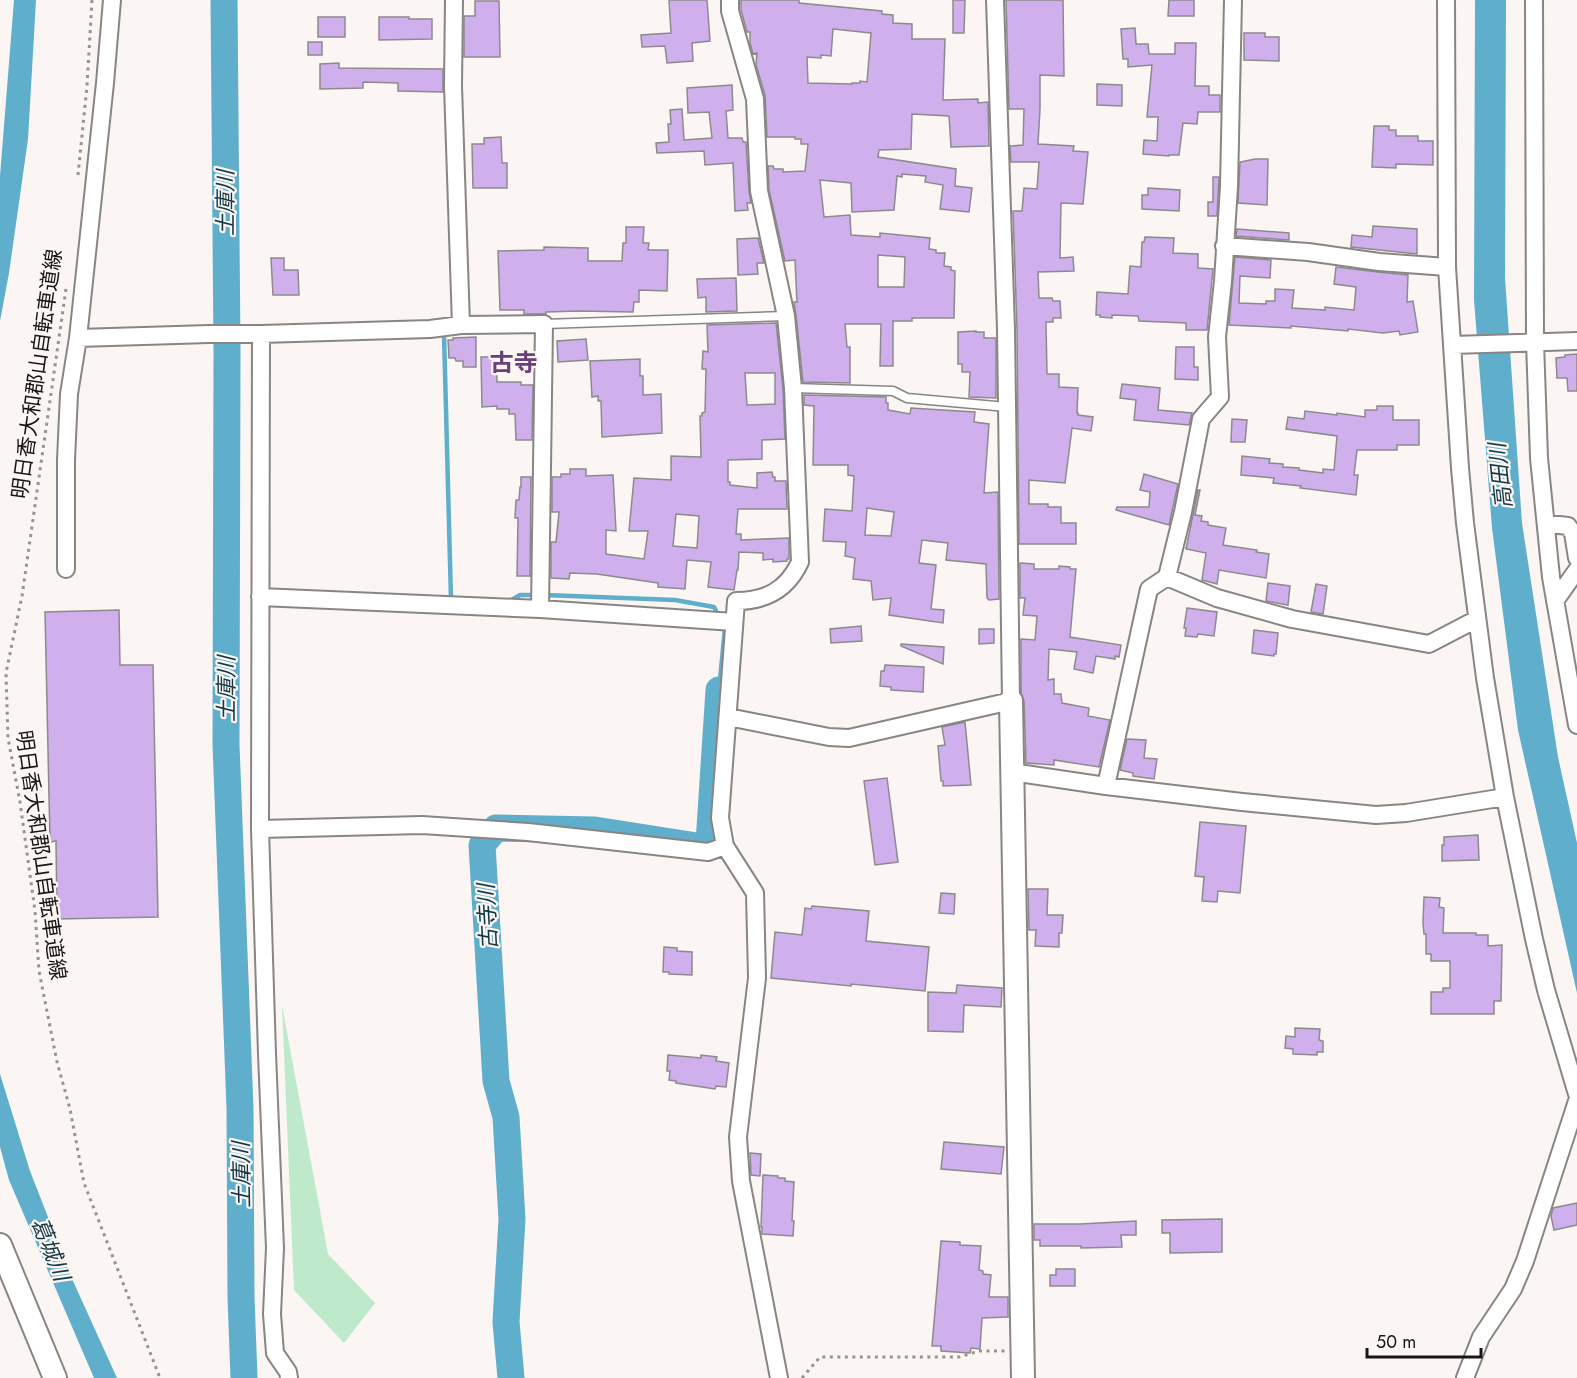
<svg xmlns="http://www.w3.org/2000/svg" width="1577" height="1378" viewBox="0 0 1577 1378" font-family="Jost,'Noto Sans JP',sans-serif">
  <rect width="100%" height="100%" fill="#fbf6f3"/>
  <path fill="#beeacb" d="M282,1005l46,249 47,49 -31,40 -50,-53z"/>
  <path fill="#5fafcc" d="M14,0h22l-8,139 -19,134 -9,48v-145z
    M1475,0h31l-1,278 17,245 36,234 19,86v150l-59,-263 -26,-202 -18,-228z
    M0,1074l30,97 43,110 44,97h-23l-85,-198 -9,-33z"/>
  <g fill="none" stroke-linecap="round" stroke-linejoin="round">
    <path stroke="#5fafcc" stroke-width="4.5" d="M444,334l7,266
      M545,595l130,5 39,7 5,10
      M507,601h3l10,-6h16
      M719,690l6,-62 -2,-4"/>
    <path stroke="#5fafcc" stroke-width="27" d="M224,0l3,351 -1,394 14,363 1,189 3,81
      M511,1378l-5,-56 6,-103 -6,-102 -10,-36 -14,-236 14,-17 99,2 108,17 6,-4 10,-153"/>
  </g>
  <path fill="#cfb0ec" stroke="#8c8a8e" stroke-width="1.5" fill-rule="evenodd" d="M669,0h38l3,41 -18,2 1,18 -26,2 -2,-17 -23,1 -1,-12 30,-2z
    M741,0h58v3l83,8v3l11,1v8l19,1v15h33l-2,61 35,-1v4l10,-1 1,44 -38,1 -2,-31 -37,-2 -1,35 -32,1 -1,7 78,12 -1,17 17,2 -3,24 -29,-3 3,-24 -18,-3 1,-6 -24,-2v3l-5,-1 -3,34 -42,2 -1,-29 -31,-3 4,37 26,-2 1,20 29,2v-4l50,5 -1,11 7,1v3h9l-1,13 7,1v3l4,1 -1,47h-42v3h-19v45h-13l1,-42h-36l2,23h3v36l-47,-1 -7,-67 -2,-13h3l-2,-42 -10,1 -16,-71 -1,-24h5l1,3h9v3l22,-1 3,-27h-7v-5h-6v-2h-28l-2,-42 -9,-30 1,-12 -4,1 -3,-11v-11h-3l-6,-22zM833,29l38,4 -4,49 -7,-1v2h-8v1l-44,-1 -1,-26 14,1v-3l10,1zM878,255l27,2 -1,30h-26z
    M953,0h12l-1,33h-11z
    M1006,0h57l1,76 -24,-1v34l-2,35 36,2 -1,5 15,1 -5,52 -22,-1 -1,55 13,-1 1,14 -36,1 1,26h13l1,3h7l1,17h-8v4h-7l1,52h12v13l19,1 -1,25h1v2l15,2 -2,14 -19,-3 -7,55 -36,-3v24h19v3h13v16h15v21h-57l-2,-215 -4,-118h9l2,-23 13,1 2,-27h-28l-1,-16 13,-1 1,-36h-15z
    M1169,0h25v16h-26z
    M475,1h24l1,56h-36v-41h11z
    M318,17h27v20h-27z
    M379,17h30v2h23v20l-53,1z
    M1135,28l1,16h12l1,10h26v-11h21l-1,43h14v9h11v17h-22l-1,12 -14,-1 -4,32h-10v1l-26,-2 1,-14 13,1 1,-24h-11l5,-52 -24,2v-8h-5l-2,-30z
    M1244,33h21v4h14v24l-35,-1z
    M308,42h14v13h-14z
    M339,63v5l104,1v23l-45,-1v-8l-35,-1v6l-43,1v-25z
    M1097,84l25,1v21l-25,-1z
    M732,85l1,25 -7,1 2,27h14l1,4h3l3,49 2,12h-4l1,7 -13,1 -2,-48 -28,2 -1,-14 -47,2 -1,-10 13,-1 -1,-18h3l-1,-14 12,-1 2,31 28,-2 -3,-26 -21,1 -1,-25z
    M1374,126h15v4h7v6h22v5h15v24l-37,-1v4l-24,-1z
    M501,137l1,26h5v25h-34l-1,-44h12v-6z
    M1255,159h13l-1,46 -29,-2 2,-41z
    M1213,177h6l-2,39h-9v-14h5z
    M1148,188l32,2 -1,21 -37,-2v-14h6z
    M1373,226l44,3v25l-66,-7 1,-12 20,2z
    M626,227h18l-1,16h6l-1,7h20l-1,41 -28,-1v12h-5l-1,10 -54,-1 -33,1v2h-22v-4h-24l-2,-59 46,-1v-3l44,1v13h34l1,-18h3z
    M1237,229l52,4v7l-53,-4z
    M1145,237l29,1 -1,15 25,1v14l15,1 -6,61h-21v-7l-47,-2 -1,-5 -26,-1v3l-12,-1v-2h-4l1,-23 31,2 2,-28 11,1 1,-25h2z
    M758,238l6,25h-7l1,11 -20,1 -1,-36z
    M1235,257l36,3 -1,18 -30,-2 -1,27 27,1v-3h9v-12l19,1 -2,18 33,2v-3l29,3 2,-23 -22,-3 2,-17 42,5 30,3 -1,27 6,-1 5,31 -18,3 -1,-4 -16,2 -35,-4v2l-57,-5v2l-62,-3z
    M271,258h13v12h14l1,25h-26z
    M736,278l1,33 -31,1v-15l-8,1 -1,-19z
    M776,323l7,66 2,50 -23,1v19l-34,1v22h2v3l27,3v-15l15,-1 1,5h2v4h11l1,28h-49l-2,25h5v6l48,-2v21h-2v2l-14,1v-3l-10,1v-7l-24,-1 -1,18h-1l-3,20 -26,-3 3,-25 -24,-2 -2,29 -27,-2v-4l-61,-9 -27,-1 -1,6 -18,-1v-36h5l3,-30h-7v-35h9v-3h9v-5h16v7l27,-1 3,56 -10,-1v24l38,5 4,-28h-19l5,-53 37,2v-24l30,1 -1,-41h2v-3l3,-1 1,-43h-4l1,-18 5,1 -1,-27zM745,373h30v31l-28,1zM676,514l23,2 -2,32 -24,-2z
    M976,331v1h8v6h12v60l-27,-1 1,-25h-8v-8h-4v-32z
    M476,337v30h-13v-6h-7l-1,-3h-6l-1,-18h5v-2z
    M586,339l2,21 -30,2 -1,-21z
    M1176,347h18v20h4v13l-23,-1z
    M1577,354v37h-9l-1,-13h-10l-1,-20 9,-1v-2z
    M481,357h15l1,25h24v3h12l-1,55h-16l-1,-26h-6v-5h-12v-3l-15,1z
    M640,359v17h3v19l18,-1 1,39 -60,4 -1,-36h-3v-5l-6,1 -2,-36z
    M1122,384l38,4 -2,22 34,3 -3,12 -55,-5 2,-20 -16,-2z
    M804,395l82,2v6h2v7l22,4 1,-6 64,4 -1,10 15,2 -5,69 14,-1 1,107 -10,1 -2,-2 -1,-34 -40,-4 2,-17 -26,-3 -3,23 17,2 -5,44 13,1 -1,13 -54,-8 2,-17 -18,2 -2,-19 -18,-2 2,-21 -10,-2 1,-14 -23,-1 2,-32 27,2 2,-35 -6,-1v-10h-35l1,-59 -10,-1zM867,508l27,4 -3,24 -26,-1z
    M1377,406h16v14h26v25h-22v5h-40l-3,25h4l-2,20 -56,-7 1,-2 -28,-3 1,-5 -33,-3 1,-19 28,3 -1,4 14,1v3l16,1v2l24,3v-4l11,1 3,-34 -51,-7 2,-12 16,2 1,-8 32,4v-2l28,4v-7h12z
    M1232,419l15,1 -2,22h-14z
    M1144,474l34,10 -9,41 -53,-15 1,-3h32l1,-15 -10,-2z
    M521,477h10l-1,99h-13l1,-58h-3l1,-18h3l1,-13h1z
    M1198,490h2l-5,25 7,1 -1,5 7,1v3l18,3 -3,17 34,5 -1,2 13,2 -3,24 -47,-8 -2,14 -15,-4 4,-27 -20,-4z
    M1020,563l14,1v5h25v-3l11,1v2h6l-6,68 51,8 -2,12 -4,-1v3l-19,-3 -3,17 -19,-4 3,-17 -28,-3 -1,31 6,-1v15h7l1,9 27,5 -1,8 22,4 -11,47 -45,-7v5l-28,-2 -2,-62 -3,-8v-54l14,1 2,-24 -14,-1 2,-17h-5z
    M1268,583l22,3 -2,19 -22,-4z
    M1316,584l11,2 -4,28 -12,-2z
    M1187,608l30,4 -3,24 -16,-2 -1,3 -12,-1 1,-8h-2z
    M119,610l1,55h33l5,252 -101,2 -1,-78 -6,1 -5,-230z
    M861,626l1,15 -31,2 -1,-14z
    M979,629h15v14l-15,1z
    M1254,630l24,3 -2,21h-2v2l-22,-3z
    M901,644l43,3 -1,17 -42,-18z
    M885,665l39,2 -1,25 -32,-2v-3l-11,-1 1,-15h3z
    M965,722l6,63 -28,1v-5h-2l-3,-35 7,-1 -3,-18z
    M1127,739l19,1 -2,18 13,1 -3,20 -21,-3v-3l-13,-3z
    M887,778l11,84 -23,3 -11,-84z
    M1200,822l46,4 -6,67 -22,-2 -1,11 -15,-1 2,-24 -9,-1z
    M1478,835l1,25 -37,1v-16h2v-8z
    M1028,889h20l-1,26h16l-1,18h-3v14l-24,-1 1,-16h-7z
    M941,893l14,1 -1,20 -15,-1z
    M1424,897l16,1 -1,9 5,1 -1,25h33v2h12v11l14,-1 -1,56h-7v13h-63v-22h12v-4h7v-27h-19v-7h-5v-20h-2l-1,-11z
    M812,906l57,5 -3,30 63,6 -4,44 -74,-7v2l-80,-8 4,-46 27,3 3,-27 6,1z
    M664,947l13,1v3l15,1v23l-23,-1v-2h-6z
    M957,985l45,3 -1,19 -37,-2 -1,27 -35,-1v-39l28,1z
    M1295,1028l25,1 -1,11 4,1v11h-6v3l-24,-1v-5l-8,-1 1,-12 9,1z
    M668,1055l33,3v-3l16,2 -1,4 13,2 -3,24 -10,-1 -1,3 -39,-6v-2l-7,-1 1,-9h-3z
    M944,1142l60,5 -3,27 -60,-5z
    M750,1153l11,1 -1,22 -9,-1z
    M763,1175l15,1v2h7v3l9,1 -2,39h2l-1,15 -31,-2v-7h-1z
    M1577,1203v22l-23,5 -3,-14 2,-8z
    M1222,1219v33l-52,1v-20h-8v-13z
    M1136,1221v14h-15l1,12 -41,1v-2h-41v-6h-6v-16h46z
    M941,1241l19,1v3l21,1 -2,24 4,1v3l8,1 -2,22h19v20l-26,1 -2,31 -9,-1 -1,5 -29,-2v-5h-9z
    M1056,1269h19v17h-25v-11h6z"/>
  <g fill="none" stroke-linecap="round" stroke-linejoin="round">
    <g stroke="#8a8583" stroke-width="11">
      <path id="lane" d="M544,324l242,-8
        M793,388l100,3 14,7 100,9"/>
    </g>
    <g stroke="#8a8583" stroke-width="20">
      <path id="street" d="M454,0l-1,86 8,239
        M730,0v11l25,88 4,92 27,125 7,72 7,174c-13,28 -34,39 -64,39l-16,217 5,28 30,47 2,85 -19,159 3,44 38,197
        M1446,0l1,267 13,201 5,55 20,155 20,119 29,142 12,51 31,104
        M1534,0l1,342 4,116 12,119 26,148
        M1224,246l84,6 71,10 68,5
        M261,334l-1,495 7,225 8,194 -3,66 3,39 13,19 1,6
        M78,338l131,-4h52l169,-5 31,-4 83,-1 -4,285 194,13
        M1452,345l125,-4
        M1546,525h13l9,1 5,7 4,25
        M66,569v-109l3,-66 9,-56 27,-255 7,-83
        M1167,577l50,21 75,21 137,25 48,-25
        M260,597l280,12
        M1555,601l22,-31
        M728,717l101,20 20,1 162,-37 -5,-372 -11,-329
        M1012,772l94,14 136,16 134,13 30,-2 99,-16
        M1106,786l43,-197 18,-12 16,-65 18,-93 19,-22 -3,-60 6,-56 6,-95 4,-186
        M260,829l162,-4 106,7 180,20 17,-6
        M1465,1378l16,-41 32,-48 12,-28 52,-160"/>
    </g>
    <g stroke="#8a8583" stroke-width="26">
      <path id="secondary" d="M1011,701l12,677
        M0,1245l55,133"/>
    </g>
    <path stroke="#969290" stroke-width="3" stroke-dasharray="3 4.5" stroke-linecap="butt" d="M78,175l9,-89 5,-86
      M66,289l-44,307 -16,77 2,65 12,64 15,109 4,60 18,91 13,47 14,74 76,195
      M802,1378l18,-21h139l20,-6h26"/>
    <use href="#lane" stroke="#fff" stroke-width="8"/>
    <use href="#street" stroke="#fff" stroke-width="16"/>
    <use href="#secondary" stroke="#fff" stroke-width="22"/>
  </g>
  <g text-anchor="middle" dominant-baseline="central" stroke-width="4.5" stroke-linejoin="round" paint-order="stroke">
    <g font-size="21" fill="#181716" stroke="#fbf6f3">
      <text transform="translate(37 374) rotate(-82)">明日香大和郡山自転車道線</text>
      <text transform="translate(41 855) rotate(82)">明日香大和郡山自転車道線</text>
    </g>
    <g font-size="22" font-style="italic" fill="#133845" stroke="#fbf6f3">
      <text transform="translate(225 203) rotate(-90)">土庫川</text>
      <text transform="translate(1500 476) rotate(-96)">高田川</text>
      <text transform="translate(226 689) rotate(-90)">土庫川</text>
      <text transform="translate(487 917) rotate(-93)">古寺川</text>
      <text transform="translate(241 1175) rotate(-91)">土庫川</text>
      <text transform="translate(51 1249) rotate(68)">葛城川</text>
    </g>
    <g font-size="24" font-weight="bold" fill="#6b4078" stroke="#fbf6f3">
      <text x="514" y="362">古寺</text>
    </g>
  </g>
  <path d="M1367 1348v9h114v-9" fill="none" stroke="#181716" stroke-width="3"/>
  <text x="1376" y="1348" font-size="18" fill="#181716" stroke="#fbf6f3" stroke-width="4.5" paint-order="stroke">50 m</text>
</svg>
